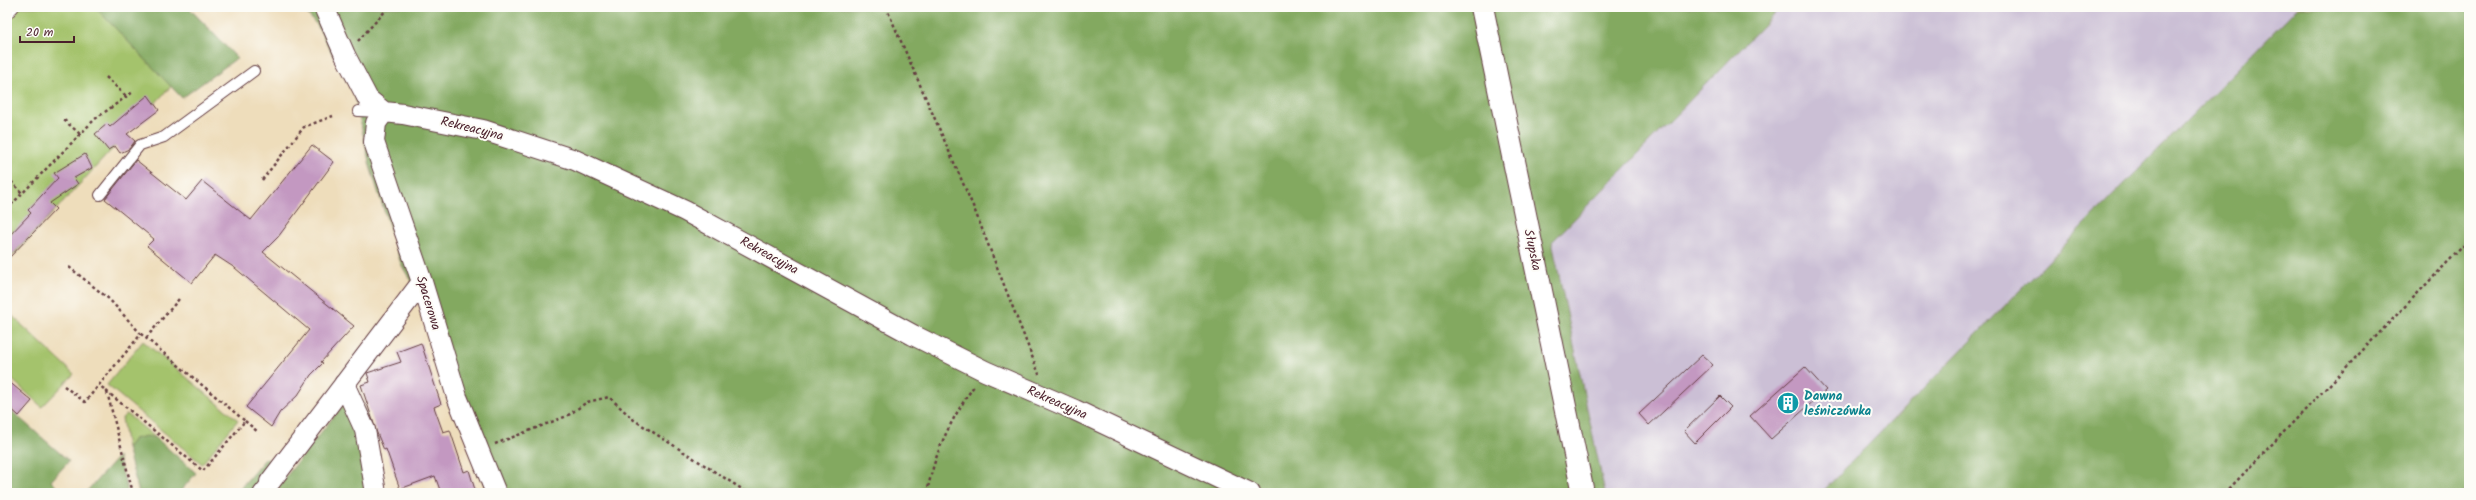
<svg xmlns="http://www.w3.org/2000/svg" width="2476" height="500" viewBox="0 0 2476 500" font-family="Kalam,sans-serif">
  <rect width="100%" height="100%" fill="#fdfcf7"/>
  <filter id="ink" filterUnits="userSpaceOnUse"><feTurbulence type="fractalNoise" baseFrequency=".025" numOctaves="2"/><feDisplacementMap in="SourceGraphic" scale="8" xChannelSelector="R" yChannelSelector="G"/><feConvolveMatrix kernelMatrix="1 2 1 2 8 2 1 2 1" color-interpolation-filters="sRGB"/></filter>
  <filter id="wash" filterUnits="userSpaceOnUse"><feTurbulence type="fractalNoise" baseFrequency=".012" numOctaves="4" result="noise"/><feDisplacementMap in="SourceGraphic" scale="16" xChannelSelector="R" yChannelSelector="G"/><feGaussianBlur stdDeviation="0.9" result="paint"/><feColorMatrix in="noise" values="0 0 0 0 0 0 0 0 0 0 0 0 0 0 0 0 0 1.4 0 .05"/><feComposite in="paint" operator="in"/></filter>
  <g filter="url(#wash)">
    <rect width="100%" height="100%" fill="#edb"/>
    <path fill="#cbbfd5" d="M1781,7h517l-477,486h-216l-53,-251z"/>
    <path fill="#a4c36c" stroke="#77714c" d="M7,7h181l29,30 -210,225z
      M7,311l67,63 -32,33 -35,-32z
      M143,341l95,79 -36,44 -95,-79z
      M127,414l29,24c-13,-2 -20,-1 -29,10l-5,-30z"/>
    <path fill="#83a960" stroke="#666446" d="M95,7h93l49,51 -55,40z
      M301,7h1480l-229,235 53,251h-1117l-68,-196 -19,-33 -31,-98 -15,-69 -38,-72z
      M2298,7h171v486h-648z
      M357,387l14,42 11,64h-109z
      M7,407l62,54 -18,20 12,12h-56z
      M146,436l10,2 40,35 -17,20h-40l-12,-45 7,-9z
      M118,457l10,36h-43z
      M266,458l6,5 -23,30h-13z"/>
    <g id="blocks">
      <path fill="#c398c1" d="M148,95l11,15 -32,24 8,7 -6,8 -9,4 -5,-7 -7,4 -13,-16 12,-10 3,3z
        M312,145l22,17 -56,75 -15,15 91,74 -33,36 2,1 -12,12 -13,20 -18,17 -9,15 -25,-20 63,-77 -74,-62 -20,-13 -23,28 -45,-37 7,-7 -49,-40 31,-39 50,40 16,-19 49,39z
        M85,154l7,14 -18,10 4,6 -28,19 6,6 -49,51v-22l24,-25 -3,-3 30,-32 -4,-5z
        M421,343l20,61 -7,3 9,25 7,-2 14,42 5,-2 7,23h-35l-6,-17 -35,13 -14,-40 -2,1 -7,-17 -16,-48 9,-3 -3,-9 34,-11 -4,-10z
        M1702,355l11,10 -64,60 -10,-11z
        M1805,367l21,23 -55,49 -21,-23z
        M7,380l25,21 -13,15 -12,-11z
        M1720,396l11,11 -36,36 -11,-12z"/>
    </g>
  </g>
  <g filter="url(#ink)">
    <use href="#blocks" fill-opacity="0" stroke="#633c41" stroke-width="1"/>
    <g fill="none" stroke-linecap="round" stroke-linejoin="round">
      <g stroke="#633c41" stroke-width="12">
        <path id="service" d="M7,14l7,-7
          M358,111l22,1
          M100,195l40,-50 24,-8 90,-66"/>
      </g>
      <g stroke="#633c41" stroke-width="17">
        <path id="pedestrian" d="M261,493l9,-11"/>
      </g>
      <g stroke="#633c41" stroke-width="22">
        <path id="minor" d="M324,7l21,48 23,44 16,13 19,2 80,16 92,30 110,51 228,124 72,36 90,39 175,83
          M384,112l-8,11 -2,19 48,140 35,115 39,96
          M344,384l21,46 11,63
          M270,482l152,-200"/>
      </g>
      <g stroke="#633c41" stroke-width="24">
        <path id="tertiary" d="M1482,7l101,486"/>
      </g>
      <path stroke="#633c41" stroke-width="2.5" stroke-dasharray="3 3" stroke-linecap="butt" d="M886,7l87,199 66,168
        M358,41l31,-34
        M106,77l20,19
        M64,120l16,14
        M7,177l15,16
        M262,180l42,-53 29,-11
        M7,209l88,-90 38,-27
        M69,267l40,32 32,35
        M146,338l33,-39
        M64,386l21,16 56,-68 104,87 -42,50 -104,-86
        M107,392l26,101
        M245,421l13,11
        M495,444l72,-28 20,-14 22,-5 25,23 114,73
        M2230,488l4,5
        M927,493c8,-42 23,-72 47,-107
        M2225,493l244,-253"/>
      <use href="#service" stroke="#fff" stroke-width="10"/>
      <use href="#pedestrian" stroke="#fff" stroke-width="15"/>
      <use href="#minor" stroke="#fff" stroke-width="20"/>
      <use href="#tertiary" stroke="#fff" stroke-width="22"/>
    </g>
  </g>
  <defs>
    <g id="building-disc" transform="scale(1.15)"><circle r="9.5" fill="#0f9aa8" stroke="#fdfcf7"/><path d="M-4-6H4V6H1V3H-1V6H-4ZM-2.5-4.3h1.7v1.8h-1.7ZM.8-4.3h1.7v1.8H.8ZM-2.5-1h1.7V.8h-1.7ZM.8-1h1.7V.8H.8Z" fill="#fff"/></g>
  </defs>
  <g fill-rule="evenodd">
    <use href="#building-disc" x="1788" y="403"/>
  </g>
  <g text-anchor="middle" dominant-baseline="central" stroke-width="4" stroke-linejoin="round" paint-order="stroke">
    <g font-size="13" fill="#4a1f2b" stroke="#fdfcf7">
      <text transform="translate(472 129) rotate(14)">Rekreacyjna</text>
      <text transform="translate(1532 250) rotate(78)">Słupska</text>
      <text transform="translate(769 256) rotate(29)">Rekreacyjna</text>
      <text transform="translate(428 303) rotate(73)">Spacerowa</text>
      <text transform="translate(1057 403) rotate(24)">Rekreacyjna</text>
    </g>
    <g font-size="13" font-weight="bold" fill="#0d838f" stroke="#fdfcf7" text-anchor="start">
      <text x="1804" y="396">Dawna<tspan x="1804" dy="15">leśniczówka</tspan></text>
    </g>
  </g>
  <rect width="2476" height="500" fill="none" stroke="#fdfcf7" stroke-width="24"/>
  <path d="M20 36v6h54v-6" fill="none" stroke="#4a1f2b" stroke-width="2"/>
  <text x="26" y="36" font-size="12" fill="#4a1f2b" stroke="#fdfcf7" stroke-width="3" paint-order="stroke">20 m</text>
</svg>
